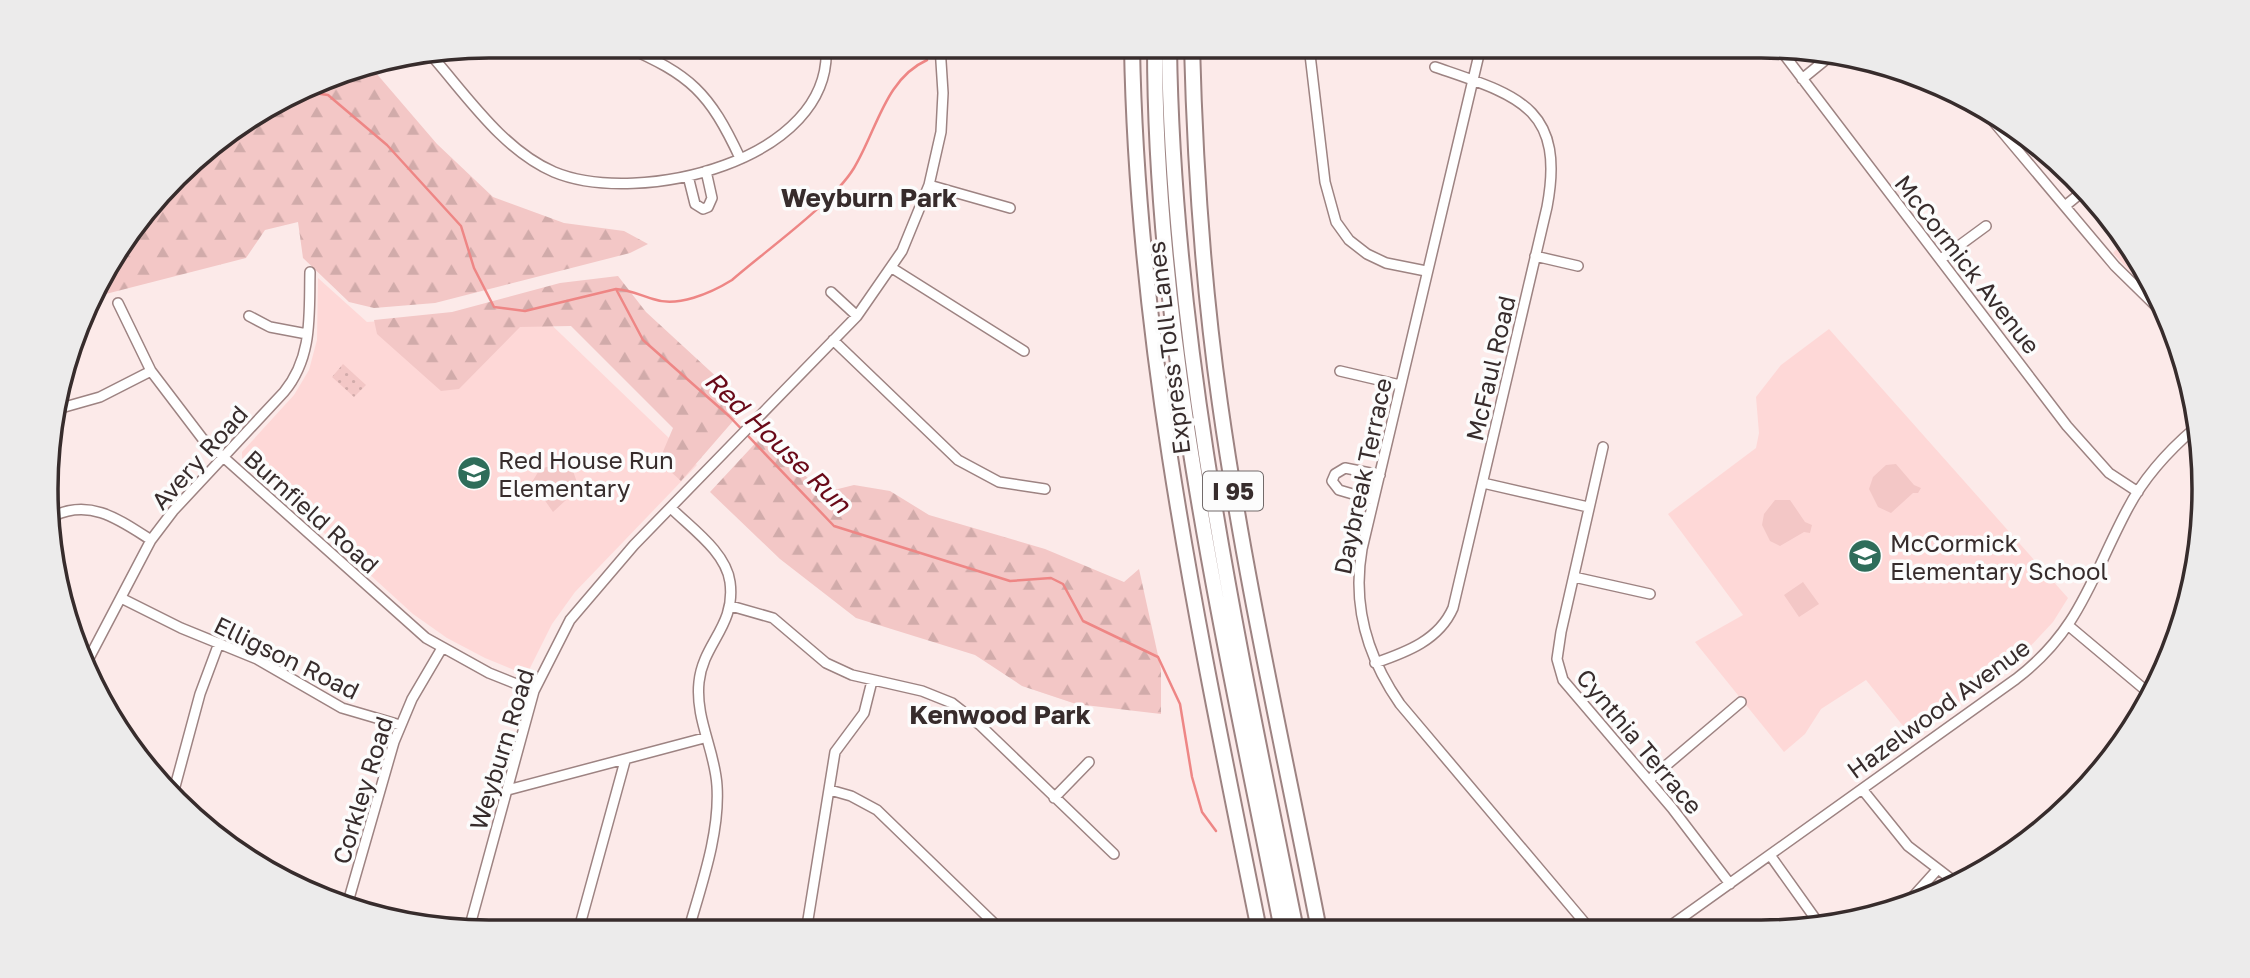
<svg xmlns="http://www.w3.org/2000/svg" width="2250" height="978" viewBox="0 0 2250 978" font-family="'Golos Text',sans-serif">
  <defs>
    <pattern id="forest-firs" width="22" height="20" patternUnits="userSpaceOnUse" patternTransform="scale(1.75)"><rect width="22" height="20" fill="#f3c7c6"/><path d="M5 1l3.5 6h-7zM16 11l3.5 6h-7z" fill="#d1abaa"/></pattern>
    <pattern id="park-dots" width="8" height="8" patternUnits="userSpaceOnUse" patternTransform="scale(1.75)"><rect width="8" height="8" fill="#f3c7c6"/><path d="M2 2h.1M6 6h.1" fill="none" stroke="#d1abaa" stroke-width="1.8" stroke-linecap="round"/></pattern>
  </defs>
  <rect width="100%" height="100%" fill="#fceae9"/>
  <path fill="#fed8d7" d="M2121,244l38,49 3,12 -49,-52z
    M318,278l49,44 169,-12 161,155 -122,127 -23,32 -24,48 -4,2 -39,-16 -38,-20 -34,-24 -171,-156v-6l52,-57 15,-25 8,-30z
    M1829,329l239,269 -15,24 -29,31 -112,84 -46,-57 -45,29 -16,25 -21,18 -89,-110 48,-27 -75,-101 88,-66 3,-15 -3,-36 25,-32z"/>
  <path fill="url(#forest-firs)" d="M370,66l67,78 56,53 71,26 60,8 24,13 -18,9 -195,50 -61,5 -25,-6 -46,-44 -5,-36 -33,8 -19,28 -152,39 11,-29 92,-113 148,-85z
    M618,276l28,36 101,93 -66,76 -22,-20 14,-33 -102,-102 -51,1 -61,62 -18,2 -64,-57 -3,-14 78,-8 108,-29z
    M762,436l48,44 24,10 20,-5 36,6 39,24 116,34 79,33 15,-13 22,100v45l-85,-10 -54,-18 -47,-31 -119,-37 -76,-59 -70,-67z"/>
  <path fill="url(#park-dots)" d="M343,364l23,21 -12,12 -22,-20z"/>
  <path fill="#f3c7c6" d="M560,463l13,8 6,17 -26,24 -21,-30 8,-13z
    M1896,464l18,21 7,3 -3,5h-5l-22,20 -13,-6 -9,-18 4,-12 13,-12z
    M1775,500h15l15,22 7,3 -2,8 -6,-1 -24,14 -10,-5 -8,-16 2,-11z
    M1803,582l16,22 -20,13 -15,-22z"/>
  <g fill="none" stroke-linecap="round" stroke-linejoin="round">
    <path stroke="#ee8685" stroke-width="2.5" d="M954,50l7,-4
      M307,92l21,3 59,50 74,81 13,42 20,39 31,4 91,-22 27,51 86,76 105,110 176,55 41,-3 12,6 20,37 75,36 22,47 12,73 10,35 14,19
      M616,289c14,1 24,6 37,10 24,9 58,-6 79,-19 33,-29 100,-76 122,-112 23,-38 31,-89 73,-108"/>
    <g stroke="#9d8382" stroke-width="12">
      <path id="minor" d="M624,46c67,29 85,46 116,112
        M1309,46l16,136 11,40 13,18 18,14 19,9 40,8
        M1481,46l-119,503c-10,57 6,109 38,155l190,225
        M1779,48l288,378 42,47 29,19
        M431,55c36,41 72,95 123,117 84,35 280,-11 272,-126
        M1802,79l27,-22
        M1993,121l122,145 50,49
        M688,176l7,28 8,5 5,-2 4,-9 -6,-27
        M929,185l81,23
        M2065,206l17,-14
        M1535,256l43,10
        M1941,259l45,-33
        M892,268l132,83
        M831,292l26,24
        M118,303l33,68 51,67 224,200 63,35 45,18
        M249,316l21,11 37,7
        M833,340l125,120 41,22 46,7
        M1340,371l60,14
        M54,410l46,-13 51,-26
        M1603,447l-42,185 -4,27 6,21 109,128 58,76
        M1483,483l105,24
        M1373,500l-34,-10 -7,-9 3,-7 10,-6 35,7
        M671,508c20,20 55,44 59,74 6,44 -27,61 -31,100 -4,37 16,68 18,104 3,48 -16,100 -29,146
        M54,516c37,-18 67,5 97,24
        M1574,577l76,17
        M121,598l60,30 76,31 85,49 58,17
        M731,606l42,12 53,45 26,12 70,16 30,12 28,22 134,129
        M2069,626l81,68
        M87,662l64,-122 22,-29 111,-119c29,-35 25,-77 26,-120
        M1375,663c32,-11 64,-23 78,-55l94,-401c19,-101 -31,-112 -112,-140
        M1649,780l92,-78
        M1862,789l46,57 51,39
        M508,790l196,-52
        M830,790l21,6 26,14 125,121
        M173,794l27,-100 19,-51
        M1054,798l35,-36
        M1770,855l52,73
        M1909,901l28,-31
        M346,909l48,-167 18,-43 30,-51
        M469,929l65,-238 36,-71 64,-75 223,-229 45,-65 27,-66 12,-53 2,-39 -3,-47
        M1666,929l350,-250c64,-49 75,-101 111,-169 16,-31 41,-59 68,-82
        M578,932l47,-171
        M806,932l29,-180 29,-39 8,-32"/>
    </g>
    <g stroke="#9d8382" stroke-width="18">
      <path id="highway" d="M1132,46c5,301 68,590 127,884
        M1155,46c0,299 70,592 127,884
        M1169,46c4,300 68,591 127,884
        M1192,46c3,120 11,239 28,358 25,177 65,351 99,526"/>
    </g>
    <use href="#minor" stroke="#fff" stroke-width="9"/>
    <use href="#highway" stroke="#fff" stroke-width="14"/>
  </g>
  <defs>
    <g id="school-disc" transform="scale(1.75)"><circle r="9.5" fill="#2f6d5a" stroke="#fcfcfc"/><path d="M0-5L7-2L0 1L-7-2ZM-4 1L0 2.5L4 1V4Q0 6-4 4Z" fill="#fff"/></g>
  </defs>
  <g fill-rule="evenodd">
    <use href="#school-disc" x="474" y="473"/>
    <use href="#school-disc" x="1865" y="556"/>
  </g>
  <g text-anchor="middle" dominant-baseline="central" stroke-width="7" stroke-linejoin="round" paint-order="stroke">
    <rect fill="#fcfcfc" stroke="#726a6a" stroke-width="2" x="1203" y="471.5" width="60" height="39" rx="5"/>
    <g font-size="23" font-weight="bold" fill="#372c2c">
      <text x="1233" y="491">I 95</text>
    </g>
    <g font-size="24" fill="#372c2c" stroke="#fcfcfc">
      <text transform="translate(1968 264) rotate(52)">McCormick Avenue</text>
      <text transform="translate(1168 348) rotate(-97)">Express Toll Lanes</text>
      <text transform="translate(1490 368) rotate(-77)">McFaul Road</text>
      <text transform="translate(199 457) rotate(-48)">Avery Road</text>
      <text transform="translate(1362 476) rotate(-78)">Daybreak Terrace</text>
      <text transform="translate(312 511) rotate(42)">Burnfield Road</text>
      <text transform="translate(287 657) rotate(26)">Elligson Road</text>
      <text transform="translate(1938 708) rotate(-36)">Hazelwood Avenue</text>
      <text transform="translate(1640 741) rotate(50)">Cynthia Terrace</text>
      <text transform="translate(501 749) rotate(-73)">Weyburn Road</text>
      <text transform="translate(362 790) rotate(-73)">Corkley Road</text>
    </g>
    <g font-size="24" fill="#372c2c" stroke="#fcfcfc" text-anchor="start">
      <text x="498" y="459">Red House Run<tspan x="498" dy="28">Elementary</tspan></text>
      <text x="1890" y="542">McCormick<tspan x="1890" dy="28">Elementary School</tspan></text>
    </g>
    <g font-size="26" font-weight="bold" fill="#372c2c" stroke="#fcfcfc">
      <text x="869" y="197">Weyburn Park</text>
      <text x="1000" y="714">Kenwood Park</text>
    </g>
    <g font-size="26" font-style="italic" fill="#690918" stroke="#fcfcfc">
      <text transform="translate(778 442) rotate(44)">Red House Run</text>
    </g>
  </g>
  <path d="M0 0H2250V978H0ZM489 58H1761A431 431 0 0 1 2192 489V489A431 431 0 0 1 1761 920H489A431 431 0 0 1 58 489V489A431 431 0 0 1 489 58Z" fill="#ecebeb" fill-rule="evenodd"/>
  <path fill="none" stroke="#372c2c" stroke-width="3.5" d="M489 58H1761A431 431 0 0 1 2192 489V489A431 431 0 0 1 1761 920H489A431 431 0 0 1 58 489V489A431 431 0 0 1 489 58Z"/>
</svg>
